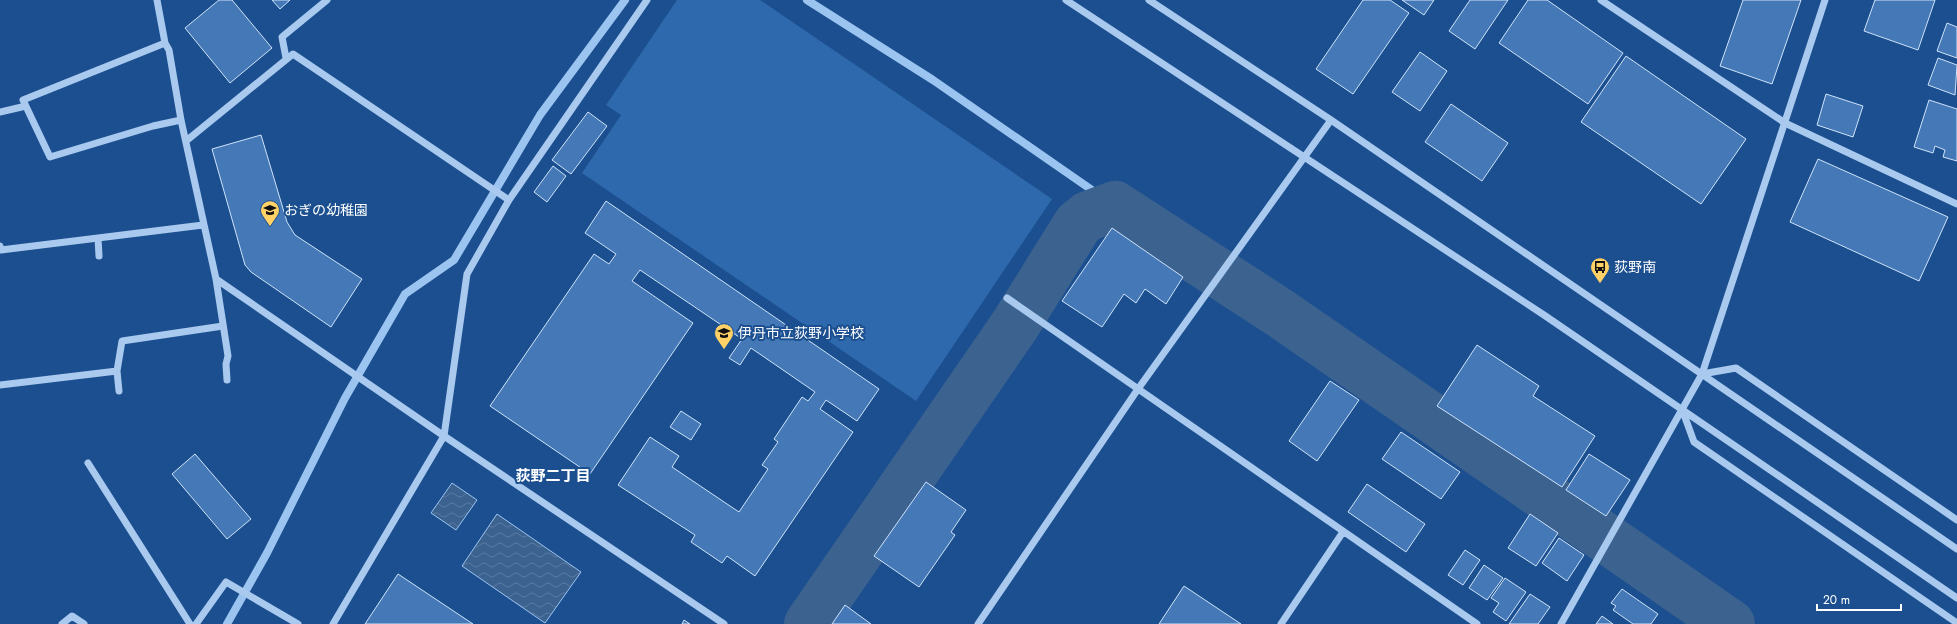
<svg xmlns="http://www.w3.org/2000/svg" width="1957" height="624" viewBox="0 0 1957 624" font-family="Jost,'Noto Sans JP',sans-serif">
  <defs>
    <pattern id="water-waves" width="16" height="10" patternUnits="userSpaceOnUse"><rect width="16" height="10" fill="#3c6290"/><path d="M0 5q4-4 8 0t8 0" fill="none" stroke="#597aa1"/></pattern>
  </defs>
  <rect width="100%" height="100%" fill="#1b4f8f"/>
  <path fill="#2e69ad" d="M677,0h83l292,199 -136,202 -334,-228 39,-58 -15,-10z"/>
  <path fill="url(#water-waves)" stroke="#9cc4f0" d="M452,483l25,17 -21,30 -25,-17z
    M497,514l84,58 -36,51 -83,-57z"/>
  <g fill="none" stroke-linecap="round" stroke-linejoin="round">
    <path stroke="#9cc4f0" stroke-width="8" d="M807,0l126,80 182,126
      M227,624l40,-71 78,-155 60,-104 49,-34 86,-145 85,-115"/>
    <path stroke="#3c6290" stroke-width="50" d="M809,624l206,-299 63,-101 10,-8 27,-10 165,107 450,311"/>
  </g>
  <path fill="#4478b7" stroke="#cfe3fa" d="M219,0h13l40,48 -42,35 -45,-55z
    M272,0h18l-10,9z
    M1363,0h27l19,13 -56,81 -37,-25z
    M1402,0h32l-10,15z
    M1470,0h38l-33,49 -26,-18z
    M1528,0h19l76,53 -35,51 -89,-61z
    M1743,0h58l-29,84 -52,-18z
    M1875,0h60l-17,50 -54,-19z
    M1947,23l10,4v31l-20,-7z
    M1420,52l27,19 -27,40 -28,-19z
    M1626,56l120,83 -45,65 -120,-82z
    M1938,58l19,7 -2,30 -27,-10z
    M1826,94l37,12 -10,31 -36,-12z
    M1929,100l28,9v52l-14,-4 2,-7 -10,-4 -2,7 -19,-6z
    M1451,104l57,39 -26,38 -57,-39z
    M588,112l19,14 -36,48 -19,-14z
    M261,135l26,87 8,13 67,44 -31,48 -80,-55 -6,-7 -33,-116z
    M1818,159l130,58 -29,64 -129,-59z
    M553,166l13,10 -19,26 -13,-10z
    M606,201l273,188 -22,32 -31,-21 -6,9 33,23 -98,144 -28,-20 -5,7 -31,-21 4,-7 -77,-50 32,-48 29,19 -7,11 67,45 29,-43 -6,-4 16,-23 -4,-3 28,-42 6,4 7,-9 -64,-44 -11,17 -11,-7 13,-19 -102,-69 -8,11 61,42 -103,151 -100,-68 104,-152 15,10 7,-10 -31,-21z
    M1112,228l71,49 -17,27 -21,-15 -9,14 -12,-9 -22,33 -40,-26z
    M1477,345l62,41 -6,10 62,40 -33,51 -125,-81z
    M1330,381l29,19 -42,61 -28,-20z
    M681,411l20,13 -10,16 -21,-13z
    M1401,432l59,40 -19,27 -59,-40z
    M195,454l56,65 -24,20 -55,-65z
    M1589,454l41,26 -24,36 -40,-26z
    M926,482l40,28 -15,22 4,3 -36,52 -45,-31z
    M1367,484l58,40 -19,28 -58,-40z
    M1530,514l28,19 -22,33 -28,-18z
    M1559,538l25,17 -17,26 -25,-18z
    M1465,550l15,10 -17,25 -15,-10z
    M1484,565l19,13 -16,22 -18,-12z
    M398,574l75,50h-108z
    M1505,578l21,14 -20,29 -13,-9 6,-9 -8,-5z
    M1184,586l57,38h-82z
    M1622,589l36,25 -7,10h-18l-20,-14 3,-4 -5,-3z
    M1530,594l20,13 -12,17h-29z
    M845,605l26,19h-39z
    M1602,616l11,8h-17z
    M684,620l6,4h-8z"/>
  <g fill="none" stroke-linecap="round" stroke-linejoin="round">
    <path stroke="#a9c9ee" stroke-width="7" d="M157,0l8,43 4,7 12,70 35,159 228,157 280,188
      M1066,0l478,315 413,283
      M1149,0l182,120 626,429
      M1601,0l184,123 172,81
      M165,43l-142,57 27,57 103,-31 28,-6
      M286,58l-4,-21 45,-37
      M0,112l26,-6
      M186,141l107,-87 216,146
      M98,238l1,18
      M0,246l1,4 202,-25
      M216,279l12,77 -2,8 1,16
      M1007,298l470,326
      M117,371l2,20
      M1702,374l34,-6 221,152
      M0,385l117,-14 5,-30 101,-15
      M1682,409l12,33 263,181
      M88,463l102,161
      M62,624l10,-8 12,8
      M196,624l30,-42 72,42
      M333,624l111,-188 23,-162 42,-74 138,-200
      M978,624l160,-235 193,-269
      M1281,624l62,-92
      M1561,624l141,-250 123,-374"/>
  </g>
  <defs>
    <g id="school-pin" transform="scale(1)"><path d="M0 17L-7.5 6A9.5 9.5 0 1 1 7.5 6Z" fill="#ffd166" stroke="#1b4f8f"/><path d="M0-5L7-2L0 1L-7-2ZM-4 1L0 2.5L4 1V4Q0 6-4 4Z" fill="#111"/></g>
    <g id="bus-pin" transform="scale(1)"><path d="M0 17L-7.5 6A9.5 9.5 0 1 1 7.5 6Z" fill="#ffd166" stroke="#1b4f8f"/><path d="M-5-6H5V4H4V6H2V4H-2V6H-4V4H-5ZM-3.5-4V0h7V-4ZM-3.5 1.2v1.5H-2V1.2ZM2 1.2v1.5H3.5V1.2Z" fill="#111"/></g>
  </defs>
  <g fill-rule="evenodd">
    <use href="#school-pin" x="270" y="210"/>
    <use href="#bus-pin" x="1600" y="267"/>
    <use href="#school-pin" x="724" y="333"/>
  </g>
  <g text-anchor="middle" dominant-baseline="central" stroke-width="4" stroke-linejoin="round" paint-order="stroke">
    <g font-size="14" fill="#fff" stroke="#1b4f8f" text-anchor="start">
      <text x="284" y="210">おぎの幼稚園</text>
      <text x="1614" y="267">荻野南</text>
      <text x="738" y="333">伊丹市立荻野小学校</text>
    </g>
    <g font-size="15" font-weight="bold" fill="#fff" stroke="#1b4f8f">
      <text x="553" y="476">荻野二丁目</text>
    </g>
  </g>
  <path d="M1817 604v6h84v-6" fill="none" stroke="#ffffff" stroke-width="2"/>
  <text x="1823" y="604" font-size="12" fill="#ffffff" stroke="#1b4f8f" stroke-width="3" paint-order="stroke">20 m</text>
</svg>
